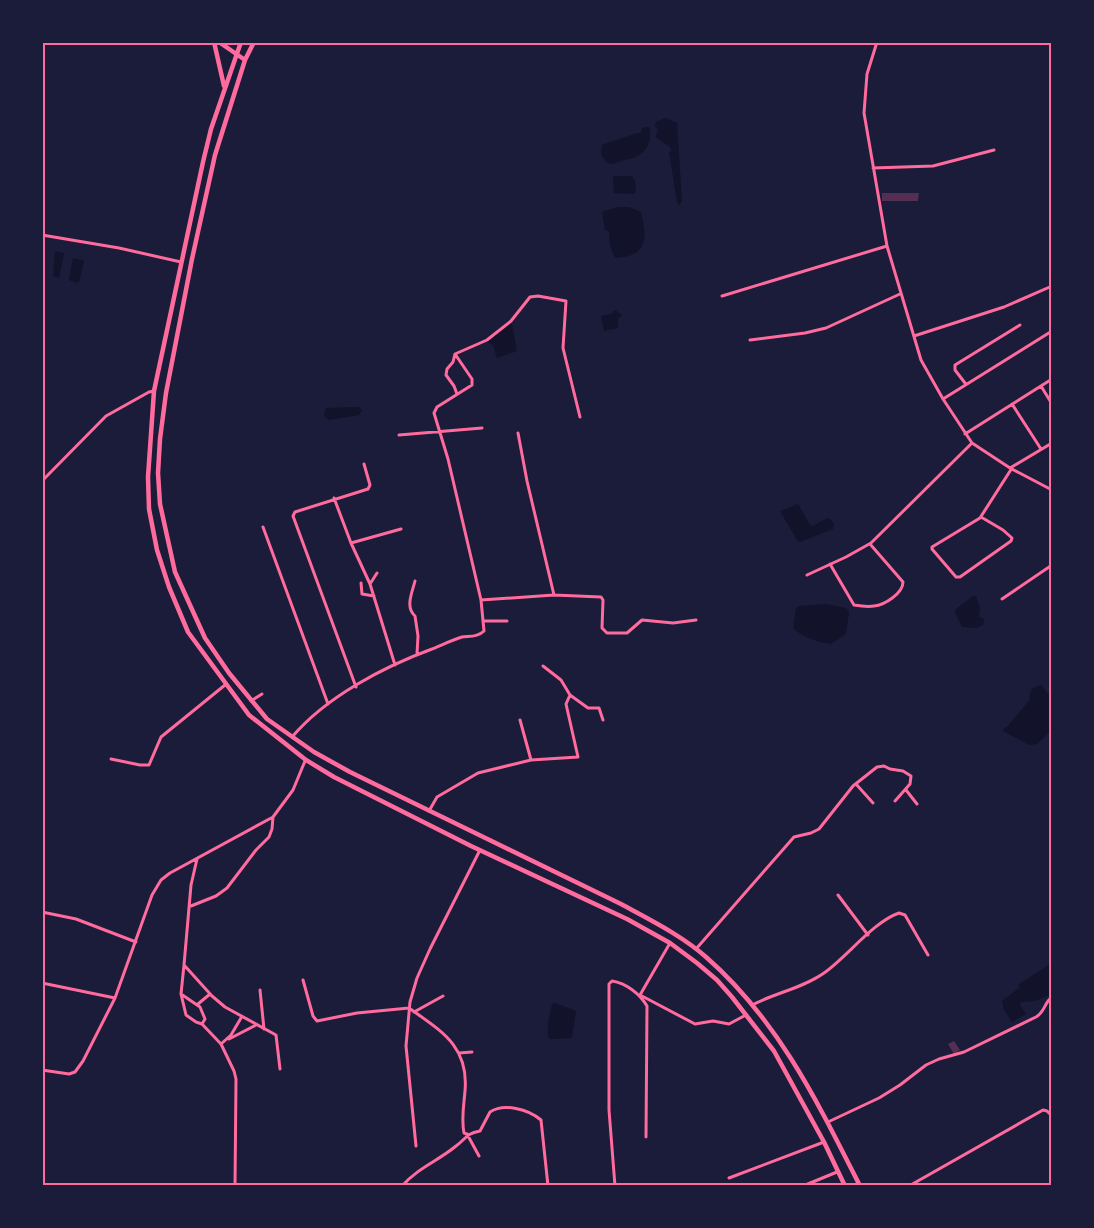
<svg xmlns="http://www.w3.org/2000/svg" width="1094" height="1228" viewBox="0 0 1094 1228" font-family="'Source Sans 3',sans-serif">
  <rect width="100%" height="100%" fill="#1b1b3a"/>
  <path fill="#12122b" d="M666,118l11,5 5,78 -3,4 -2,-3 -8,-50 3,-1 -3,-5 -14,-9 3,-7 -3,-4 1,-4z
    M648,127l2,1c2,23 -10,29 -29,33 -7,2 -8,4 -14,2l-6,-8 1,-10c10,-3 31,-12 39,-12l1,-5z
    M614,176h18l3,5 1,10 -2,3 -20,-1 -1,-16z
    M619,207h10l12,5c7,29 6,44 -26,46l-5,-13 -1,-14 -4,-1 -3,-17 2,-2z
    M55,251l9,2 -5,25 -6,-2z
    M73,258l10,2 1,1 -5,21 -2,1 -8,-3z
    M615,310l7,5 -4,4v9l-14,3 -3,-15 10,-2z
    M512,324l5,27 -20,7 -4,-13 -5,-3 1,-3z
    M359,407l3,3 -3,5 -30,5 -5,-5 2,-7z
    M798,504l12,21 2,1 16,-8 6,5 -1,6 -33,13 -3,-2 -17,-29z
    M973,596h3l4,12 -1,9 5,2 -1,6 -6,3 -15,-1 -7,-14 1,-4z
    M826,604l20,4 3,4 -3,22 -15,10c-14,-2 -28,-7 -38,-16l3,-20 4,-2z
    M1041,685l11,13v32l-15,14 -8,1 -26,-14 1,-3 3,-1 22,-26 2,-11 6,-4z
    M1052,963v31l-17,7 -14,1 -1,3 6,9 -14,8 -8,-12 -2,-9 17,-13v-4z
    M555,1003l21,8 -4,27 -22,1 -2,-2v-14l4,-19z"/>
  <path fill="#542f53" d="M882,193h37l-1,8h-36z
    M954,1041l6,9 -6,4 -6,-10z"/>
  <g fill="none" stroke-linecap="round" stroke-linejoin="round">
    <path stroke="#ff6b9d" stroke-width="3" d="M877,42l-10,32 -3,39 23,133 34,114 22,39 29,44 38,25 42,22
      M873,168l60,-2 61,-16
      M42,235l77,13 62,14
      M722,296l165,-50
      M914,336l90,-29 48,-21
      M750,340l55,-7 21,-5 74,-34
      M965,383l-10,-13v-5l65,-40
      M1041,386l11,18
      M457,394l-3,-8 -8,-11 1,-6 6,-7 2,-8 32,-14 24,-19 19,-24 8,-1 28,5 -3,47 17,69
      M943,399l109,-68
      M1012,404l29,45
      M965,434l87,-55
      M399,435l83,-7
      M1010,468l42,-25
      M42,481l64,-65 43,-24 5,-1
      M334,498l17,45 19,41 25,81
      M981,517l22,13 9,8 -1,3 -51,36h-4l-24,-28v-2l48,-29 32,-50
      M263,527l65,177
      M351,543l50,-14
      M830,564l24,41c6,1 14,2 20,1 11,-1 29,-13 29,-24l-33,-38
      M807,575l39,-18 25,-14 101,-100
      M415,581c-3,12 -10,26 0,35l3,20 -1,18
      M361,583l1,11 12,2
      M370,584l7,-11
      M554,595l47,2 2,3 -1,28 5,5h20l15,-13 31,3 23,-3
      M1002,599l50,-34
      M481,600l73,-5 -27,-114 -9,-48
      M484,621h23
      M543,666l18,14 9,15 18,13h11l4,12
      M356,687l-63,-171 2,-4 73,-23 2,-4 -6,-21
      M251,701l11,-7
      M520,720l11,40
      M292,737c34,-40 91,-70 140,-88 10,-4 20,-9 30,-12 8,-1 16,0 22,-6l-3,-31 -33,-141 -14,-46 3,-6 35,-22v-6l-17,-25
      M111,759l29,6h9l12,-28 64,-52
      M856,784l17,19
      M906,790l11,14
      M429,811l8,-14 41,-24 53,-13 47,-3 -12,-53 4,-9
      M197,859l-6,26 -7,80 28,31 13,11 51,28 4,34
      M838,895l30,40
      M191,906l25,-10 11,-8 29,-38 13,-13 3,-8 1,-12
      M42,912l34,7 60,23
      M670,943l-30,52 55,29 18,-3 16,3 17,-9
      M696,949l98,-112 17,-4 8,-4 34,-43 24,-19 7,-1 6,3 13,2 8,5 -1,8 -15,17
      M184,965l-3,29 5,21 10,7 6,2 19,20 13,27 2,8 -1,107
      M303,980l10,36 4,5 40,-8 52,-5c32,23 60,38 56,83 -1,13 -4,28 -1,42l3,1 12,22
      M42,983l73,15
      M260,990l4,39
      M181,994l19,13 5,12 -3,5
      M198,1004l12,-10
      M752,1005c23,-12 51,-17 72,-32 23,-16 49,-51 75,-60l6,2 23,40
      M414,1012l29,-16
      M229,1039l27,-14
      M221,1044l10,-9 10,-17
      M459,1053l13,-1
      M42,1070l27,4 6,-2 8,-11 32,-63 37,-103 9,-15 9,-7 103,-56 20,-27 12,-29
      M828,1122l51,-24 21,-13 26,-20 13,-6 25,-7 72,-35c9,-5 8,-14 16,-20
      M416,1146l-10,-100 4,-44 7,-24 13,-29 50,-99
      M729,1178l95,-36
      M402,1186c17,-19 36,-25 54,-40 11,-8 9,-12 24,-15l10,-19c14,-9 38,-3 51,8l7,66
      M615,1186l-6,-76v-126l3,-3c14,2 28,13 35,25l-1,131
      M803,1186l34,-14
      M909,1186l134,-76 4,1 5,5"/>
    <path stroke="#ff6b9d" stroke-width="4.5" d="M214,42l10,44
      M219,42l26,18
      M241,42l-30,87 -8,33 -49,229 -6,86 1,32 8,41 12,37 19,45 61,83 57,45 28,17 137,69 156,73 43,24 27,20 20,17 15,17 42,54 50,91 21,44
      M254,42l-9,18 -30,95 -23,104 -26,134 -6,46 -2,34 2,31 15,68 30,66 24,35 38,46 47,33 36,20 271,132c29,16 60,31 85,53 72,63 111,144 154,229"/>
  </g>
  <rect width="1094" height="1228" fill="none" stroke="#1b1b3a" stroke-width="87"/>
  <rect x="44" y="44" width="1006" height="1140" fill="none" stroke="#ff6b9d" stroke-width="2"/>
</svg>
